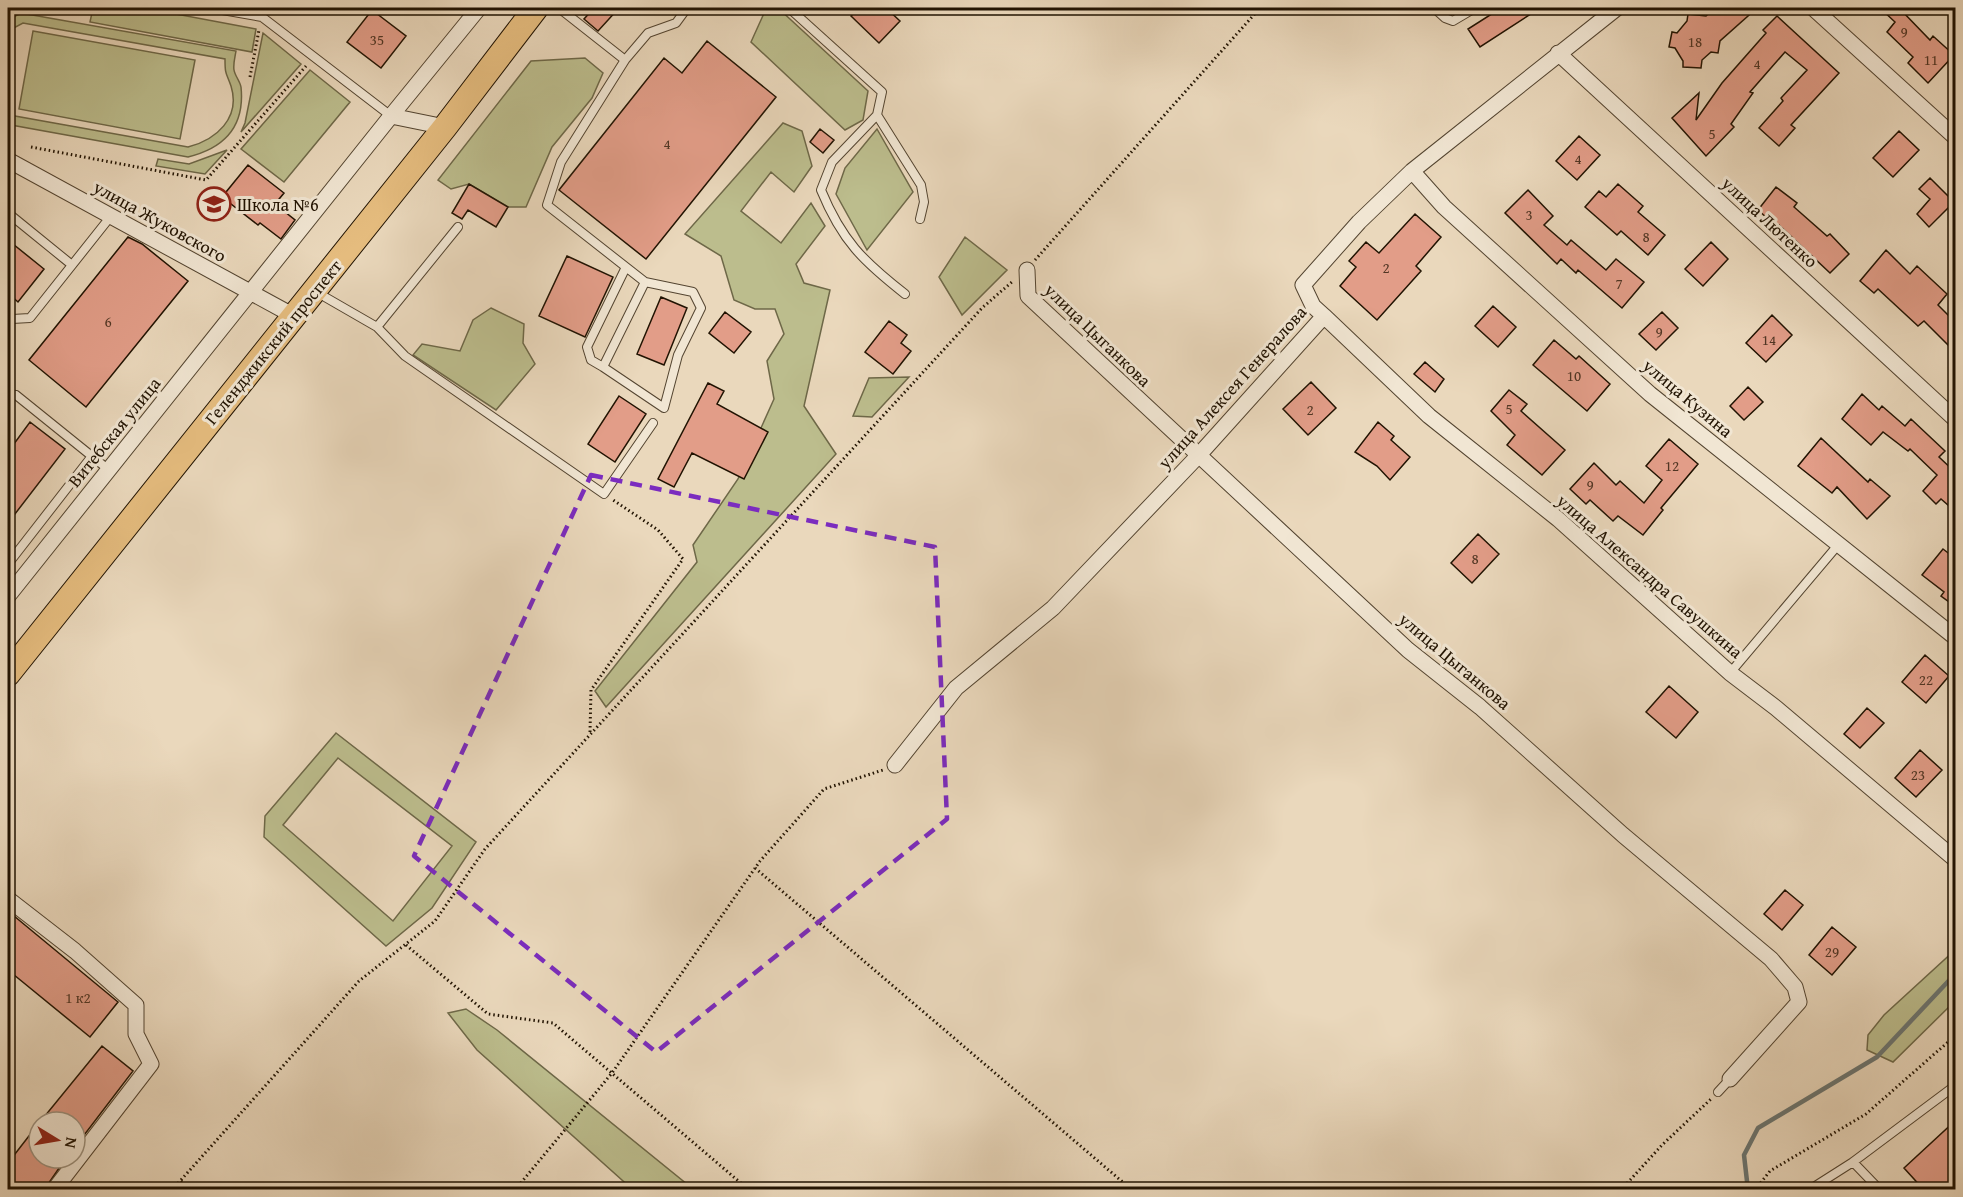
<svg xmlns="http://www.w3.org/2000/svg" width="1963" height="1197" viewBox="0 0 1963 1197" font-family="'Gentium Book Plus',serif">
  <rect width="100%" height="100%" fill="#ead8bc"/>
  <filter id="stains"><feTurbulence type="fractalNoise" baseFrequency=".00333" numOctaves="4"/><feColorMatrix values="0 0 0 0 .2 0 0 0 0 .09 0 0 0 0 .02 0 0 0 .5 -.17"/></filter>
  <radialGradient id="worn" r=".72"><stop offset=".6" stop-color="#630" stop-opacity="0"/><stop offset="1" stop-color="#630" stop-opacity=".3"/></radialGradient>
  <path fill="#bcbd8d" stroke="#6e6848" stroke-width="1.5" fill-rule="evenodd" d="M93,8h51l112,21 -4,23 -162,-30z
    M757,8h21l90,83 -5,29 -18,10 -94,-88 14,-31z
    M21,13l215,38c-1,6 -3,13 -2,19 1,6 6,11 7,17 4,39 -16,61 -53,70l-177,-32 -3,-2v-12l7,5 173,31c28,-7 53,-29 43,-61 -5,-14 -6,-11 -6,-27l-202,-36 -15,8v-11z
    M33,31l162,29 -15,79 -161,-30z
    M263,33l38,31 -60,68 4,-9z
    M585,58l18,15 -11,25 -40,49 -26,60h-18l-39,-23 -18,5 -13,-9 93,-119z
    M310,70l40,32 -66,80 -43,-33z
    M783,123l19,8 10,35 -18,26 -23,-20 -30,39 40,32 30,-40 14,23 -29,38 8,19 26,7 -26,116 32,48 -230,253 -11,-16 102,-129 -4,-17 45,-66 36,-80 -7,-38 17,-27 -9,-25h-20l-21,-9 -13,-44 -36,-22z
    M877,129l36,63 -46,58 -31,-56 9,-26z
    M227,150l-22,24 -49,-8 2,-7 31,5z
    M965,237l42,33 -45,45 -23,-38z
    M491,308l33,16 -1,19 12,21 -39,46 -83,-55 9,-11 38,7 13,-31z
    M909,377l-37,40 -19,-1 16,-38z
    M336,733l140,109 -44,66 -46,38 -122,-109 1,-21zM338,758l114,88 -59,75 -110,-96z
    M1955,950v51l-62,61 -26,-12 1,-15 16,-20z
    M466,1009l31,21 196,159h-61l-155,-139 -29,-37z"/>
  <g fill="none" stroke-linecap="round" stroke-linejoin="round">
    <path stroke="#6b7571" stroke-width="4.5" d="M1748,1190l-4,-35 14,-27 119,-71 79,-84"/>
  </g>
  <path fill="#e29d88" stroke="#211302" stroke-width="1.5" d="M594,8h25l-21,23 -14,-12z
    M859,8h27l14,13 -21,22 -28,-27z
    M1501,8h39l-60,39 -12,-18z
    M1715,8h42l-37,33 -2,12 -7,-1 -9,8 -1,8 -18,-1v-6l-8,-13 -6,-1 3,-15 5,1 10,-12 1,-7 18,2z
    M1880,8h19l31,32 3,-4 21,19 -26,28 -20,-20 5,-6 -26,-25 8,-10z
    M372,10l34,26 -25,32 -34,-26z
    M1777,16l62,57 -48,52 4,3 -16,18 -20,-18 24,-27 -2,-3 26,-28 -22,-18 -35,40 3,1 -22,31 3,3 -28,29 -34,-38 27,-25 -3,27 26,-37 44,-50 -3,-3z
    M707,41l69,56 -130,162 -87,-69 105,-132 18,15z
    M820,129l14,11 -11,13 -13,-11z
    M1899,131l20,19 -26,27 -20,-19z
    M1579,136l21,19 -23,25 -21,-19z
    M248,165l36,28 -9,11 20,16 -14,19 -21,-16 -2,2 -36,-28z
    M1930,178l24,24 -25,25 -12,-13 13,-15 -11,-10z
    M469,184l39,23 -12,20 -28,-17 -6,9 -10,-6z
    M1618,184l25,22 -5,6 27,23 -17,20 -27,-24 -4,4 -32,-28 14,-16 7,6z
    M1776,187l21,16 -3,4 33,29 3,-2 19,20 -19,19 -51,-48 -2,2 -19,-17z
    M1528,190l25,26 -9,9 23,20 4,-5 35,30 10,-11 28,23 -22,26 -44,-38 -2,3 -15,-14 -4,5 -52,-51z
    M1415,214l26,23 -25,29 5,5 -44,49 -37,-34 16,-19 -7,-6 17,-19 13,11z
    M128,237l14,7 46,37 -102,126 -57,-47z
    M8,240l36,29 -26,33 -10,-9z
    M1711,242l17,17 -25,27 -18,-17z
    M1886,250l24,24 7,-8 30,28 -9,11 18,18v30l-32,-32 -6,5 -40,-37 -4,4 -14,-12z
    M567,256l46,21 -28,60 -46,-21z
    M661,297l26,11 -23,57 -27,-11z
    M1493,306l23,21 -18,20 -23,-21z
    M725,312l26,20 -17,21 -25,-20z
    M1662,312l16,16 -22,22 -17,-16z
    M1772,315l20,20 -26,27 -20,-19z
    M889,321l18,14 -6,8 10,8 -18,23 -28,-22z
    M1554,340l22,19 3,-3 31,28 -23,27 -54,-46z
    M1425,362l19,17 -9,13 -21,-18z
    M1311,382l25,26 -28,27 -25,-26z
    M708,383l16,8 -7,13 51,28 -24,47 -52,-26 -18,34 -16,-8z
    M1748,387l15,15 -19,18 -14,-14z
    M1509,390l18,14 -6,7 44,39 -23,25 -35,-30 8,-10 -24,-24z
    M1862,394l17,16 3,-4 23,20 6,-7 34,32 -6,6 17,16v39l-15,-13 -5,5 -13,-13 14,-16 -27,-26 -2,2 -25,-19 -12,13 -29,-26z
    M619,396l27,18 -31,48 -27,-18z
    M30,422l35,27 -57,74v-71z
    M1378,422l16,14 -3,4 19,17 -20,23 -13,-14 -22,-14z
    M1821,438l47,44 2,-3 20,17 -23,23 -30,-32 -5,6 -34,-27z
    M1669,439l29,25 -37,44 2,2 -20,25 -25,-19 -5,5 -23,-21 -4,4 -16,-15 24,-26 22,22 4,-4 24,22 18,-23 -16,-14z
    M1478,534l21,20 -27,29 -21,-20z
    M1943,549l13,10v48l-15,-11 3,-4 -22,-17z
    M1925,655l24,21 -23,27 -24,-21z
    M1669,686l29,26 -22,26 -30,-26z
    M1867,708l17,15 -24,25 -16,-14z
    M1920,750l22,20 -26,27 -21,-19z
    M1785,890l18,15 -21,25 -18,-16z
    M8,911l110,91 -28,35 -82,-67z
    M1832,927l24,20 -24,28 -23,-20z
    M102,1046l31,25 -58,76v-25h-35z
    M1956,1120v70h-32l-20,-22z
    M39,1123v35h27l-22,32h-36v-27z"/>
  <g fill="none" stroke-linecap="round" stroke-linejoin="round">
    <g stroke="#534430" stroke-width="10">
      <path id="lane" d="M211,8l51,9 129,99
        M559,8l66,52 23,-27 28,-10 11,-15
        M789,8l93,84 -5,23 -45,47 -11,28c21,51 42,71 84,104
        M1434,8l11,10 8,3 22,-13
        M625,60l-64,102 -14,43 98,77 48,10 8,16 -23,47 -14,53 -61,-41 42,-85
        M877,115l44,70 3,17 -4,17
        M8,213l64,52
        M318,293l59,34 28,29 199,138 49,-71
        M8,315l4,4 18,-1 81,-102
        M377,327l81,-100
        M603,367l-12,-7 -4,-13 39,-80
        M8,394l8,1 93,75
        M8,564l84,-108
        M1730,673l108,-128
        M1718,1092l12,-13
        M1853,1162l27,28
        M1809,1190l44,-28 103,-77"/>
    </g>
    <g stroke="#534430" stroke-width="17">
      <path id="street" d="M1813,8l143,130
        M1558,53l398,367
        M391,116l88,-108
        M8,160l286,156
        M1412,171l32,36 206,187 306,244
        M1027,270l1,26 380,354 72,57 143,128 148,124 24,28 4,15 -69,77
        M1324,316l105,100 129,103 172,154 46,35 180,152
        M8,596l383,-480 54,11
        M895,765l61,-77 97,-80 145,-152 126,-140 -11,-10 -10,-21 56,-63 53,-51 205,-163
        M8,899l67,52 61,54v29l15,30 -97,126"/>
    </g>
    <g stroke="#211302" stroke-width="26">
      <path id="primary" d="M8,674l437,-547 91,-119"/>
    </g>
    <path stroke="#211302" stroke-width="3" stroke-dasharray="1.5 3" stroke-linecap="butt" d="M250,77l9,-47
      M31,147l175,33 100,-114
      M1035,260l225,-252
      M590,732l1,-42 92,-131 -25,-29 -45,-30
      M755,868l377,322
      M406,945l82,69 65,9 196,167
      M181,1181l9,9
      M172,1190l187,-209 76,-60 50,-72 497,-541 31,-27
      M515,1190l97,-117 148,-212 64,-72 59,-19
      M1621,1190l41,-45 49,-46
      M1755,1190l15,-19 96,-57 90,-79"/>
    <use href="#lane" stroke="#f1e6d3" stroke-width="8"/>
    <use href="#street" stroke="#f1e6d3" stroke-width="15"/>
    <use href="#primary" stroke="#e5bc7e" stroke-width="24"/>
  </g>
  <path fill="none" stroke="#7b2cbf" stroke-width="4.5" stroke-dasharray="12 8" stroke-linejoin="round" d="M591,475l344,72 12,272 -291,233 -242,-196z"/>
  <defs>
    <g id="school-ring" transform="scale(1.725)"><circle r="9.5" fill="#f1e6d3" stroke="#8f2418" stroke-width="1.5"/><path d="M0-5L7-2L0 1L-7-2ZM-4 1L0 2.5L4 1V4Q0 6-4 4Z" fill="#8f2418"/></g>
  </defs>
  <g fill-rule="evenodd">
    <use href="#school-ring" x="214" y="204"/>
  </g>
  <g text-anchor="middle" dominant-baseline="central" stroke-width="6" stroke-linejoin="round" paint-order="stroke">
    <g font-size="15" fill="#513624">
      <text x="1904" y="31">9</text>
      <text x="377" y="39">35</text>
      <text x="1695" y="41">18</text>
      <text x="1931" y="59">11</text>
      <text x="1757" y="63">4</text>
      <text x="1712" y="133">5</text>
      <text x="667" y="143">4</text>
      <text x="1578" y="158">4</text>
      <text x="1529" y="214">3</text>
      <text x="1646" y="236">8</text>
      <text x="1386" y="267">2</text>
      <text x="1619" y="283">7</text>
      <text x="108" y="321">6</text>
      <text x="1659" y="331">9</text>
      <text x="1769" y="339">14</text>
      <text x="1574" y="375">10</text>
      <text x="1509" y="408">5</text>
      <text x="1310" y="409">2</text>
      <text x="1672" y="465">12</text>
      <text x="1590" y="484">9</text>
      <text x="1475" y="558">8</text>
      <text x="1926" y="679">22</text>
      <text x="1918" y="774">23</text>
      <text x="1832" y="951">29</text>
      <text x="78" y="997">1 к2</text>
    </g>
    <g font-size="18" fill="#211302" stroke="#f1e6d3" text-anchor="start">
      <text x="237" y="204">Школа №6</text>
    </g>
    <g font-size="18" fill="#211302" stroke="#f1e6d3">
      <text transform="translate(160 221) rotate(29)">улица Жуковского</text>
      <text transform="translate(1770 222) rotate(43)">улица Лютенко</text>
      <text transform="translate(1098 335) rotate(44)">улица Цыганкова</text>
      <text transform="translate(273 342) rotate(-51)">Геленджикский проспект</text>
      <text transform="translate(1232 387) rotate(-48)">улица Алексея Генералова</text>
      <text transform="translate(1688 398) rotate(40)">улица Кузина</text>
      <text transform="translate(114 432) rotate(-51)">Витебская улица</text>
      <text transform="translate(1650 576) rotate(41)">улица Александра Савушкина</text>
      <text transform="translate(1455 661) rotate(40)">улица Цыганкова</text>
    </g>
  </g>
  <rect width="1963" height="1197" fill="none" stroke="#ead8bc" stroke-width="30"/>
  <rect x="9" y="9" width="1945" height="1179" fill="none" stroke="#211302" stroke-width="3"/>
  <rect x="15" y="15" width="1933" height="1167" fill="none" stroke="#211302" stroke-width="1.5"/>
  <g transform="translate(57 1140) rotate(101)"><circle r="28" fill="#f1e6d3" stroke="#9e927f" stroke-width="1.5"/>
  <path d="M0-4.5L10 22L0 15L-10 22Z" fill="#8f2418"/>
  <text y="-9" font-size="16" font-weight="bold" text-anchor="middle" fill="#211302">N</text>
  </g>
  <rect width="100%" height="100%" filter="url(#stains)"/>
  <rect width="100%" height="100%" fill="url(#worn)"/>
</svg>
